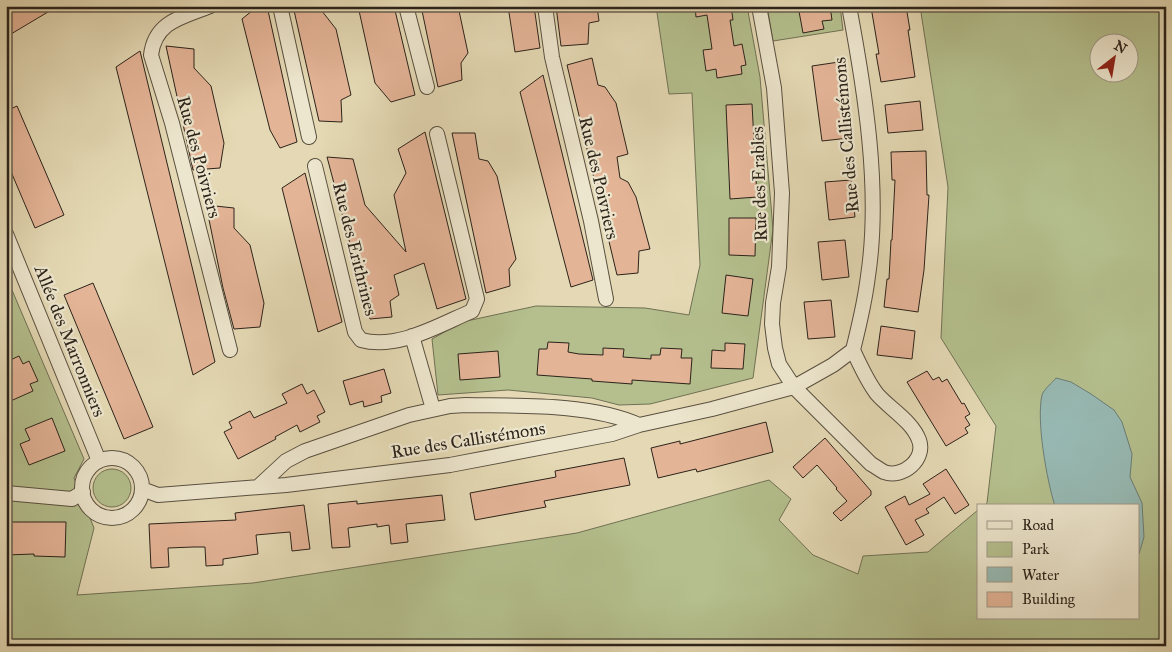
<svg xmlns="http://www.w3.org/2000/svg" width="1172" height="652" viewBox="0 0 1172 652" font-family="'IM FELL Great Primer',serif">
  <rect width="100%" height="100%" fill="#e4d9b4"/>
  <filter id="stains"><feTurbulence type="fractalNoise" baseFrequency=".004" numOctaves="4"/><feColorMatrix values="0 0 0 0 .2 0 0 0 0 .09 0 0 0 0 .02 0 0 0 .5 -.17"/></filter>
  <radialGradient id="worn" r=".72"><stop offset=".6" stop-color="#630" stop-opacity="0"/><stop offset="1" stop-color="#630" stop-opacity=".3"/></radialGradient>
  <path fill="#b4bf8d" stroke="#707154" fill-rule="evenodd" d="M656,6h91l13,71 13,152 -20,149 -103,26 -31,1 -27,-7 -84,-8 -70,5 -6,-56 30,-17 74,-16 109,2 44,7 11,-50 -8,-172 -23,1z
    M767,6h73l3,24 -70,11z
    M920,6h246v640h-1160v-370l78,183 -10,19 20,50 -17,67 176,-12 324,-50 192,-53 22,19 -12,21 34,35 45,19 5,-18 65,-4 50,-42v108h160v-112h-154l3,-3 9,-77 -55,-88 7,-151zM1100,42h30v30h-30z
    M93 488a19 19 0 1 1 38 0a19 19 0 1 1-38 0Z"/>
  <path fill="#97b9b3" stroke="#6c7d76" d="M1056,378l15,4 20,12 23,16 8,12 10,32 -2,23 12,26 2,34 -5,17 -1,-48h-83c-8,-25 -19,-85 -13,-111 2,-6 10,-12 14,-17z"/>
  <path fill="#e4b497" stroke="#2b231a" d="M6,6h52l-52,31z
    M258,6h9l30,136 -17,6 -10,-18 -28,-111z
    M293,6h25l18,23 15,66 -10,5 1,22 -23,-1z
    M358,6h36l21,89 -24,7 -16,-19z
    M421,6h37l10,47 -7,10 1,17 -24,7z
    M508,6h26l6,42 -25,4z
    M556,6h41l2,15 -10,2 -1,21 -27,2z
    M695,6h36l2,14h-3l4,26 8,-2 4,21 -5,1 1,8 -25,4 -1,-9 -10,2 -3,-21 9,-1 -5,-34 -11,2z
    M798,6h32l2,14 -10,1 2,8 -21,4z
    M877,6h29l4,24h-2l7,47 -34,5 -5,-28h3l-8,-47z
    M166,46l28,3v19l17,18 13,57 -4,25 -27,2z
    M140,51l75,311 -22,13 -77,-308z
    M592,58l6,27 7,2 11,16 12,51 -11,3 3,21 8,4 8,15 14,52 -11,2 -1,22 -21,2 -50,-210z
    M839,62l10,76 -27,3 -10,-75z
    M543,75l50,205 -22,7 -51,-195z
    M920,101l3,29 -35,3 -3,-28z
    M752,104l5,93 -27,2 -4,-94z
    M17,106l47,109 -29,13 -29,-68v-49z
    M425,132l41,167 -29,10 -13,-46 -30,12 5,20 -9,6 2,16 -22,2 -43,-162 26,2 12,46 41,47 -12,-57 12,-22 -8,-24z
    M452,133h23l4,26 9,2 9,15 19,83 -7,10 1,17 -24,7z
    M926,151l1,44h2l-5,75 -6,42 -34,-5 3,-28h2l2,-39h1l3,-60h-3l-1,-28z
    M305,173l37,149 -24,10 -36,-144z
    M851,180l4,37 -26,3 -4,-38z
    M206,205l28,3v20l16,17 14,58 -4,24 -26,2 -11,-41z
    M729,218h27l-1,38 -26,-1z
    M845,240l4,37 -27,3 -4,-38z
    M726,275l27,4 -5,37 -26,-3z
    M93,283l60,144 -29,12 -60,-144z
    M831,300l4,37 -27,2 -4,-37z
    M881,326l34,5 -3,28 -35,-4z
    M548,342l21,1 -1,9 11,2 24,1v-7l21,1 -1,8 28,2v-4h9l1,-7 21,1 -1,9h11l-2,26 -58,-4v4l-40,-3v-2l-55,-4 2,-26h8z
    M725,343l20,1 -2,25 -32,-1 1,-18 13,1z
    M498,351l2,26 -40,3 -2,-26z
    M19,356l4,8 6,-3 9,20 -8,3 3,7 -27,12v-41z
    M384,369l7,24 -10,3 1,6 -18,5 -1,-6 -13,4 -7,-24z
    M927,371l6,9 6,-3 3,5 5,-3 15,25 2,-1 6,11 -5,3 5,8 -5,3 3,5 -22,13 -39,-64z
    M302,384l5,10 7,-4 11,22 -8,4 3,6 -20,10 -3,-7 -22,12 1,2 -38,20 -14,-27 8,-4 -3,-6 21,-11 4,7 33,-15 -5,-9z
    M52,418l13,33 -36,14 -9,-21 10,-4 -5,-11z
    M766,422l7,30 -76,20 -1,-3 -38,9 -7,-30 29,-7v3z
    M825,438l46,53v4l-30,26 -8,-8 14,-12 -11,-12 1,-1 -20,-23 -14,13 -10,-11z
    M624,458l6,27 -86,16 2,6 -71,13 -5,-27 86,-16 -1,-6z
    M946,469l23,36 -14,9 -11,-17 -18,12 3,4 -14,7 9,15 -18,10 -21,-38 20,-11 4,9 21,-11 -7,-10z
    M442,495l3,25 -39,4 2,18 -17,2 -2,-19 -12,2v-3l-29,4 2,19 -18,1 -4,-44 29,-3v3z
    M304,505l6,44 -18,2 -2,-19 -12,1 -22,2 2,19 -35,5v6l-17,1 -1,-19h-12l-25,1 1,19 -18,1 -2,-44 87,-4 -1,-7z
    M6,522h60l-1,35 -31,-1v-2l-28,1z"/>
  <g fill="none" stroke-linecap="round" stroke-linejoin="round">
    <g stroke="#595040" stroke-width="16">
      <path id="minor" d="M210,6c-27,11 -55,15 -59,49l21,68 58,227
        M280,6l29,131
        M406,6l21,81
        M545,6l7,51 39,164 15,78
        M759,6l15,82 8,105 -3,74 -6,36 -1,21 3,24 4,16 15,23 77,77c4,2 9,6 13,8 19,7 42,-13 35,-32 -7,-19 -29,-31 -42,-46 -10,-13 -17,-29 -24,-44
        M315,166l40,166 6,8c37,10 78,-15 111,-29l5,-12 -40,-165
        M6,234l93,227
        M412,336l21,73
        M82 488a30 30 0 1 1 60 0a30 30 0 1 1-60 0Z
        M259,486l27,-25 19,-10 104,-36 41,-9 16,-1c53,1 124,-2 173,20
        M142,489l16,6 128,-10 164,-20 162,-31 27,-9 73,-16 82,-22 39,-22 20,-15c6,-24 12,-49 15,-74 13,-86 -3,-185 -19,-270
        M6,493l66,6 11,-7"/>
    </g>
    <use href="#minor" stroke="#ede6ce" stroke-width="14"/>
  </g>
  <g text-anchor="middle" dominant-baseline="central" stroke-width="4.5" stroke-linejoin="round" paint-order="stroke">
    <g font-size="18" fill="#2b231a" stroke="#ede6ce">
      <text transform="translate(846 135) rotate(-95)">Rue des Callistémons</text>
      <text transform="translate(199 157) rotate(75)">Rue des Poivriers</text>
      <text transform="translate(599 178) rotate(77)">Rue des Poivriers</text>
      <text transform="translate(759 184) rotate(-92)">Rue des Erables</text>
      <text transform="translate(355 249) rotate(76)">Rue des Erithrines</text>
      <text transform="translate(70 341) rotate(68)">Allée des Marronniers</text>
      <text transform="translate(468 440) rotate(-9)">Rue des Callistémons</text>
    </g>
  </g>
  <rect width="1172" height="652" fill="none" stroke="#e4d9b4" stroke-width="25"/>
  <rect x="8" y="8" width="1157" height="637" fill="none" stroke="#2b231a" stroke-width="2.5"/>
  <rect x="12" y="12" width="1147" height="627" fill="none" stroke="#2b231a"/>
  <rect x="977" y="504" width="162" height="115" fill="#ede6ce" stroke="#9f9886"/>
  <rect x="987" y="521" width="25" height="8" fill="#ede6ce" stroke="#9f9886"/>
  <text x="1022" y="530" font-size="15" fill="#2b231a">Road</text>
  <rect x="987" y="542" width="25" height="15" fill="#b4bf8d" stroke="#9f9886"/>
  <text x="1022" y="554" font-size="15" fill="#2b231a">Park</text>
  <rect x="987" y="567" width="25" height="15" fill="#97b9b3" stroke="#9f9886"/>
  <text x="1022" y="580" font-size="15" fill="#2b231a">Water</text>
  <rect x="987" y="592" width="25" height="15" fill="#e4b497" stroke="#9f9886"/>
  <text x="1022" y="604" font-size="15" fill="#2b231a">Building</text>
  <g transform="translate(1114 58) rotate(31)"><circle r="24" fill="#ede6ce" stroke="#9f9886"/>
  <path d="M0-4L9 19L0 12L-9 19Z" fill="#8f2418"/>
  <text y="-8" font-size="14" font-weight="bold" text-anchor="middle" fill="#2b231a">N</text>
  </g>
  <rect width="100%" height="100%" filter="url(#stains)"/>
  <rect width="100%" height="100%" fill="url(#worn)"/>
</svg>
